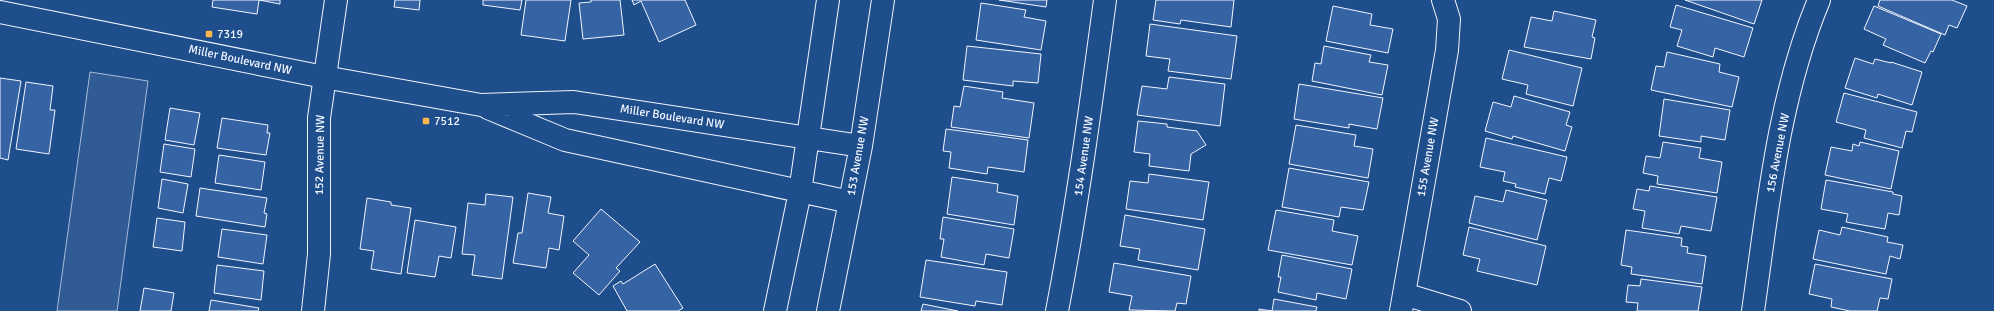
<svg xmlns="http://www.w3.org/2000/svg" width="1994" height="311" viewBox="0 0 1994 311" font-family="Signika,sans-serif">
  <rect width="100%" height="100%" fill="#1f4e8c"/>
  <path fill="#305b95" stroke="#a8bbd7" d="M90,72l58,9 -31,230h-60z"/>
  <path fill="#3563a3" stroke="#f2f6ff" d="M213,0h67v4l-21,-4 -2,14 -45,-7z
    M395,0h25l-1,10 -25,-3z
    M483,0h39l-2,10 -37,-5z
    M526,0h45l-6,41 -44,-6z
    M591,0h29l4,35 -41,4 -4,-36 12,-1z
    M632,0h53l11,25 -37,17 -18,-41 -7,4z
    M999,0h48l-1,7z
    M1156,0h78l-3,27 -50,-7 -1,4 -27,-4z
    M1685,0h77l-8,24z
    M1880,0h72l15,6 -10,22 -8,-3 -4,10 -67,-29z
    M981,3l45,7 -2,7 22,4 -5,29 -65,-10z
    M1676,5l77,23 -9,29 -29,-9 -2,9 -36,-11 5,-16 -12,-3z
    M1333,6l39,8 -2,11 23,4 -5,24 -62,-12z
    M1874,6l67,28 -8,18 -2,-1 -6,12 -42,-18 3,-6 -22,-10z
    M1554,11l42,9 -4,17 3,1 -4,21 -67,-12 7,-30 21,4z
    M1150,24l87,12 -6,43 -63,-8 2,-12 -24,-3z
    M967,46l74,8 -3,29 -25,-2v5l-50,-6z
    M1324,46l47,9 -2,7 19,3 -6,30 -70,-14 3,-18 6,1z
    M1509,50l73,18 -9,38 -47,-12 2,-9 -26,-6z
    M1667,52l53,12 -1,8 20,5 -7,30 -81,-17 5,-24 8,1z
    M1855,58l18,6 2,-5 16,4v-1l31,10 -10,33 -34,-11 -1,4 -32,-10z
    M1169,77l56,7 -5,42 -83,-11 5,-29 25,3z
    M0,78l21,3 -13,79 -8,-2z
    M26,82l27,4 -3,24h5l-6,44 -33,-5z
    M1299,84l84,14 -6,31 -28,-5v4l-55,-9z
    M964,86l39,6 -1,6 32,5 -5,35 -78,-11 3,-21 6,1z
    M1844,93l73,19 -5,20 -6,-1 -4,17 -38,-10 2,-8 -30,-8z
    M1514,96l56,16 -4,13 6,2 -7,24 -52,-15 -1,3 -27,-8 8,-29 18,5z
    M1664,99l66,11 -5,30 -24,-4v6l-42,-6z
    M170,108l30,5 -6,32 -29,-5z
    M222,118l46,7 -1,8h3l-4,22 -49,-7z
    M1138,121l29,3v3l30,4 9,14 -15,9 -2,17 -40,-5 1,-12 -16,-2z
    M1296,125l60,10 -2,11 19,3 -5,29 -79,-14z
    M946,129l82,11 -4,32 -36,-5 -1,7 -38,-6 2,-16 -8,-1z
    M1486,138l81,19 -6,24 -12,-3 -4,16 -30,-7 1,-3 -13,-3 2,-9 -25,-5z
    M1663,142l38,6 -2,10 23,4 -5,31 -60,-9 1,-8 -15,-3 3,-17 14,2z
    M1860,142l39,9 -8,38 -66,-14 6,-28 21,4 1,-7 6,2z
    M164,144l31,5 -4,28 -31,-5z
    M219,155l46,7 -4,28 -46,-7z
    M1289,168l80,14 -6,28 -22,-3 -2,10 -57,-10z
    M1149,174l60,8 -6,38 -77,-11 4,-28 18,2z
    M952,177l46,7 -1,8 21,4 -4,29 -67,-11z
    M162,179l26,5 -5,29 -25,-5z
    M1826,180l67,12v2l9,2 -3,19 -11,-2 -3,16 -39,-7 2,-8 -27,-5z
    M1650,186l67,11 -6,34 -30,-5 -2,8 -37,-6 3,-17 -12,-2 4,-20 12,2z
    M200,188l67,10 -3,15 3,1 -2,13 -69,-11z
    M1506,190l41,10 -10,40 -68,-17 6,-27 28,6z
    M528,193l23,4 -3,16 16,3 -5,34 -10,-2 -3,20 -33,-5 5,-30h4z
    M486,194l27,3 -11,82 -30,-4 3,-20 -13,-1 6,-51 17,2z
    M367,198l24,4v3l20,3 -10,66 -30,-5 3,-18 -14,-2z
    M601,209l39,33 -24,26 4,3 -21,24 -26,-22 16,-18 -16,-14z
    M1276,210l58,10 -2,11 26,5 -6,29 -84,-15z
    M1125,215l80,14 -7,41 -60,-10 2,-11 -20,-3z
    M943,217l71,12 -5,29 -23,-4 -2,11 -43,-8 3,-18h-4z
    M157,218l28,4 -3,29 -29,-4z
    M415,220l41,7 -5,31 -12,-2 -4,21 -28,-4z
    M1469,227l77,19 -9,39 -60,-14 3,-12 -17,-4z
    M1842,227l46,10 -1,5 16,3 -3,14 -10,-3 -4,18 -73,-15 6,-29 21,5z
    M222,229l45,6 -4,29 -45,-7z
    M1626,230l56,8 -1,8 7,1 -1,6 19,3 -4,28 -71,-10 1,-7 -11,-2z
    M1282,255l70,14 -6,30 -29,-6 -1,7 -38,-8 3,-15h-3z
    M926,260l81,12 -5,33 -26,-4 -1,5 -55,-9z
    M1114,263l77,13 -5,28 -9,-1 -2,8 -46,-1 3,-14 -23,-4z
    M655,264l28,44 -5,3h-51l-14,-25 8,-5 2,3z
    M1815,264l77,15 -4,20 -8,-1 -3,13h-27l-19,-4 1,-8 -23,-5z
    M217,265l47,6 -3,29 -47,-7z
    M1641,279l61,8 -4,24h-61l1,-8 -12,-1 2,-17 12,1z
    M144,288l30,5 -3,18h-31z
    M1274,299l43,8 -1,4h-57v-2l13,2z
    M211,300l48,8 -1,3h-49z
    M923,304l35,7h-37z"/>
  <g fill="none" stroke-linecap="round" stroke-linejoin="round">
    <g stroke="#f2f6ff" stroke-width="24">
      <path id="street" d="M1404,294l56,17
        M313,311l6,-57v-136l17,-118
        M1057,311c20,-103 34,-207 48,-311
        M1401,311l46,-261 2,-31 -6,-19
        M1753,311c15,-104 25,-213 66,-311"/>
    </g>
    <g stroke="#f2f6ff" stroke-width="24">
      <path id="secondary" d="M0,12l324,65 157,28 93,-3 287,44
        M488,108l77,32 285,62
        M775,311l25,-119 28,-192
        M828,311l33,-165 22,-146"/>
    </g>
    <use href="#street" stroke="#1f4e8c" stroke-width="22"/>
    <use href="#secondary" stroke="#1f4e8c" stroke-width="22"/>
  </g>
  <g fill="#ffb74d" stroke="#1f4e8c" stroke-width="1.5">
    <rect x="205" y="30" width="8" height="8" rx="2"/>
    <rect x="422" y="117" width="8" height="8" rx="2"/>
  </g>
  <g text-anchor="middle" dominant-baseline="central" stroke-width="3" stroke-linejoin="round" paint-order="stroke">
    <g font-size="12" fill="#f2f6ff" stroke="#1f4e8c" text-anchor="start">
      <text x="217" y="34">7319</text>
      <text x="434" y="121">7512</text>
    </g>
    <g font-size="12" fill="#f2f6ff" stroke="#1f4e8c">
      <text transform="translate(240 60) rotate(12)">Miller Boulevard NW</text>
      <text transform="translate(672 117) rotate(9)">Miller Boulevard NW</text>
      <text transform="translate(1778 153) rotate(-79)">156 Avenue NW</text>
      <text transform="translate(320 155) rotate(-89)">152 Avenue NW</text>
      <text transform="translate(858 156) rotate(-80)">153 Avenue NW</text>
      <text transform="translate(1084 156) rotate(-82)">154 Avenue NW</text>
      <text transform="translate(1428 157) rotate(-80)">155 Avenue NW</text>
    </g>
  </g>
</svg>
